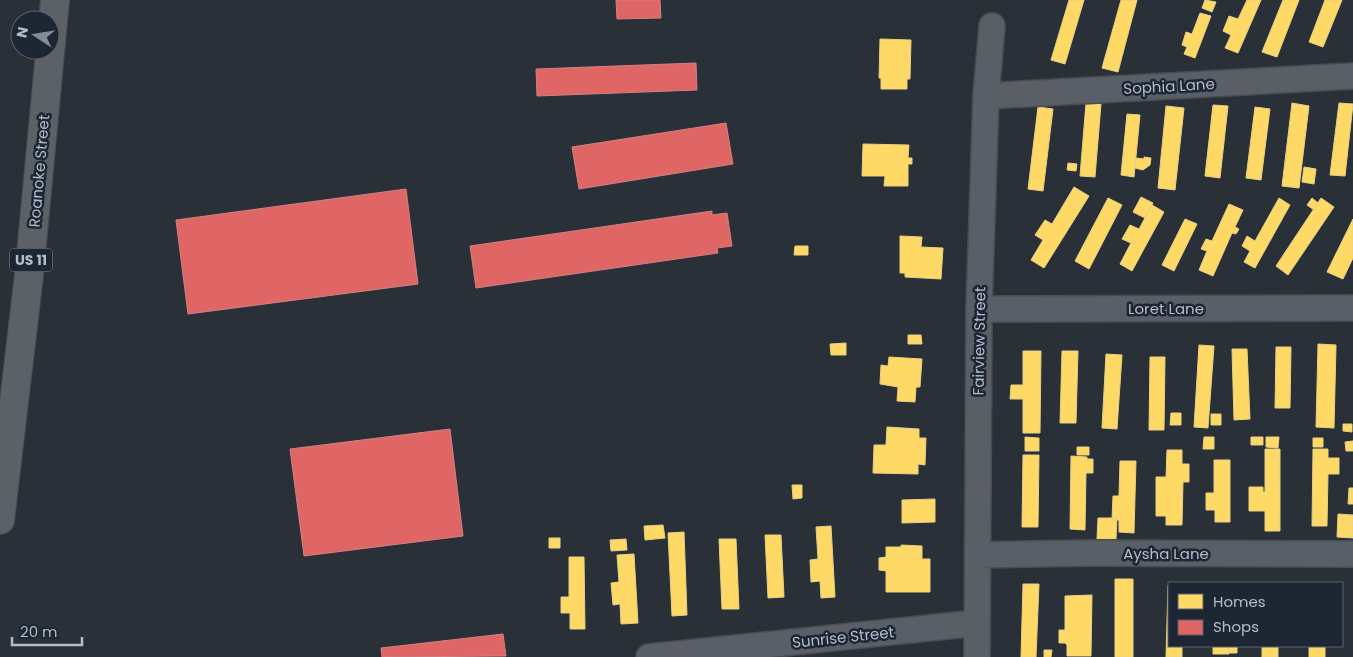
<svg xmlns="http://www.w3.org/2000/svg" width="1353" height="657" viewBox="0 0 1353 657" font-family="Poppins,sans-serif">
  <rect width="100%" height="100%" fill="#2a3038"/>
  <path fill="#ffd966" stroke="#e8d084" d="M1069,0h15l-19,64 -14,-4z
    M1121,0h16l-19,72 -16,-4z
    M1205,0l11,2 -4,10 -10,-4z
    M1247,0h14l-23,53 -13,-5 6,-13 -8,-4 6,-15 9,3z
    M1283,0h16l-22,57 -15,-5z
    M1325,0h17l-19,47 -14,-5z
    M1200,13l11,3 -16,42 -11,-4 3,-7 -5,-2 4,-13 6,2z
    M880,39l31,1 -1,39h-3v10h-26v-11h-2z
    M1086,103l15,1 -6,73 -15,-1z
    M1292,103l17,3 -10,82 -17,-2z
    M1339,103l14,1 -8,72 -15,-1z
    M1213,105l15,1 -8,72 -15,-2z
    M1166,106l18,2 -9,82 -17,-2z
    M1038,107l15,2 -10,82 -15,-2z
    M1255,107l15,2 -9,71 -15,-2z
    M1127,114l13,1 -6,62 -13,-2z
    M863,144l46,1 -1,13h4v6h-4v22h-24l1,-10h-23z
    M1144,157l7,1 -1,7 -7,5 -8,-2 1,-10 8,1z
    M1068,163l9,1 -1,7 -9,-1z
    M1304,167l12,2 -2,15 -12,-2z
    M1074,187l15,9 -45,72 -13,-8 12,-20 -8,-5 10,-15 7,4z
    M1141,197l12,6 -8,15 -12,-6z
    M1108,198l14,7 -33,64 -14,-8z
    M1279,198l11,7 -35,63 -11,-6 6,-11 -8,-5 5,-10 8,5z
    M1312,198l6,5 -4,7 -7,-5z
    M1321,198l13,9 -46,68 -12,-9z
    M1229,204l14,6 -8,17 4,2 -3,5 -4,-1 -19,43 -14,-6 8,-19 -6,-2 5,-10 6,2z
    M1152,205l12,7 -32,59 -12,-7 11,-21 -9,-4 8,-14 9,4z
    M1185,219l12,5 -23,47 -12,-6z
    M1353,219v39l-10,21 -16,-7z
    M900,236l22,1 -1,10 22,1 -2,31 -36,-2v-4h-5z
    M795,246h13v9h-14z
    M908,335h13l1,9h-14z
    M846,343v12h-15l-1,-11z
    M1318,344l18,1 -2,83 -18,-1z
    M1199,345l15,1 -6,82 -14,-1z
    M1276,347h15l-1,61h-15z
    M1232,349h15l3,70 -16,1z
    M1023,351h18l-1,82h-17v-34h-13l1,-14h12z
    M1062,351h16l-2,72h-16z
    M1106,354l16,1 -5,74 -15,-1z
    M889,357l33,2 -2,28h-4l-1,15 -18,-1 1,-14 -18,-3 1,-19 7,1z
    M1150,357h15l-1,73h-15z
    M1171,413h10v12h-11z
    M1211,414h10v11h-10z
    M1343,424h9v8l-9,-1z
    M887,427l32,2v9h7l-1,27 -7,-1v10l-45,-1 1,-28h12z
    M1025,437l14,1v13h-14z
    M1204,437h10v12h-11z
    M1251,437h12v8h-12z
    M1266,437h13l-1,11 -12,-1z
    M1313,438h10v9h-10z
    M1353,441v10h-7l-1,-9z
    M1077,447h12v8h-12z
    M1265,449h15v82h-15v-20h-16v-24h14v5h2z
    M1313,449h15v9h11v16h-11l-1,52h-15z
    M1167,450h15v14h7v18h-6l-1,43h-16v-9h-10v-39h10z
    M1023,455h16l-1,72h-16z
    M1071,456l16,1v2h6v14h-7l-1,57 -15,-1z
    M1214,460h16v62h-15v-12h-9v-17h8z
    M1120,461h16l-2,72 -15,-1v-12h-7l1,-24h6z
    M792,485h10v13l-9,1z
    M1349,488h4v16h-5z
    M935,499v23l-33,1v-23z
    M1338,514l15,1v23l-16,-1z
    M1098,518h19l-1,21h-19z
    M663,525l2,13 -20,2 -1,-14z
    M831,526l4,71 -14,1 -1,-17 -9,1 -1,-22 8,-1 -2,-32z
    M684,532l3,83 -15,1 -4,-83z
    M765,535h16l3,62 -16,1z
    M549,538h11v10h-11z
    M626,539l1,11 -16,1 -1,-11z
    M719,539h17l3,70h-17z
    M901,545l21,1v13h8v33h-44v-21l-7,-1v-12l7,-1v-10h15z
    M634,554l4,69 -17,1 -1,-20 -7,1 -2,-22 8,-1 -2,-27z
    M569,557h15l1,72h-15v-16h-9v-16h8z
    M1115,579h18v78h-18z
    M1023,584h16l-3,73h-15z
    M1168,585h1v61h13v11h-16z
    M1092,595l-1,61h-24v-11l-2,-2h-6v-13h6v-34z
    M1213,646h16v8h-16z
    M1229,646h8v7h-8z
    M1262,646h16v11h-16z
    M1309,646h16v11h-16z
    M1044,650h8l-1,7h-7z"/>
  <path fill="#e06666" stroke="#d38084" d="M616,0h44l1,18 -44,1z
    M696,63l1,27 -160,6 -1,-27z
    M726,123l7,41 -154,25 -7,-42z
    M406,189l12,95 -230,30 -12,-94z
    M712,211v4l15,-2 5,33 -15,2 1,5 -242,35 -6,-42z
    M450,429l13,107 -159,20 -14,-107z
    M503,634l3,22 -124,1 -1,-9z"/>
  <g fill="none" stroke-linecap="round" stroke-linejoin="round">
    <g stroke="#484c53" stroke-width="28">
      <path id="minor" d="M986,96l367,-20
        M979,309l374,-1
        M978,555l113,-2 262,1
        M649,657l328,-34
        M977,657l2,-348 7,-213 6,-70"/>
    </g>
    <g stroke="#484c55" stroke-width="30">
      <path id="primary" d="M0,520l29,-245 26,-275"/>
    </g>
    <use href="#minor" stroke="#5a5e66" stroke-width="25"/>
    <use href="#primary" stroke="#5c6168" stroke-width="28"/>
  </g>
  <g text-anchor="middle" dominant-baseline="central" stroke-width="5" stroke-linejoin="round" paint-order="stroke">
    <rect fill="#1d2633" stroke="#878f9c" stroke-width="1" x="10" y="248.5" width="42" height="23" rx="4"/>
    <g font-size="14" font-weight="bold" fill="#b4bcc9">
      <text x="31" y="260">US 11</text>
    </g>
    <g font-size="15" fill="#b4bcc9" stroke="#1d2633">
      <text transform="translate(1169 86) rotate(-3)">Sophia Lane</text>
      <text transform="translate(39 171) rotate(-85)">Roanoke Street</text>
      <text x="1166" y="308">Loret Lane</text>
      <text transform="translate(979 341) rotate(-89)">Fairview Street</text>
      <text x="1166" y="553">Aysha Lane</text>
      <text transform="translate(843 637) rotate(-6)">Sunrise Street</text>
    </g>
  </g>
  <rect x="1168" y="582" width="175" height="65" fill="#1d2633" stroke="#59626f"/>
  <rect x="1178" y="594" width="25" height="15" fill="#ffd966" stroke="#59626f"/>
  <text x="1213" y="607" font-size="15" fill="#b4bcc9">Homes</text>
  <rect x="1178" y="620" width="25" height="15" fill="#e06666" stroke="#59626f"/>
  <text x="1213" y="632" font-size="15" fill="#b4bcc9">Shops</text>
  <g transform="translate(35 35) rotate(282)"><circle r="24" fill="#1d2633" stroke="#59626f"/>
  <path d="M0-4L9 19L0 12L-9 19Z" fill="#848b96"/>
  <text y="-8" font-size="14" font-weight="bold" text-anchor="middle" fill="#b4bcc9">N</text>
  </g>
  <path d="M12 637v8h70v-8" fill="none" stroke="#b4bcc9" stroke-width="2.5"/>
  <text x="20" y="637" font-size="15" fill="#b4bcc9" stroke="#1d2633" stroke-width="4" paint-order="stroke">20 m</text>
</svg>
